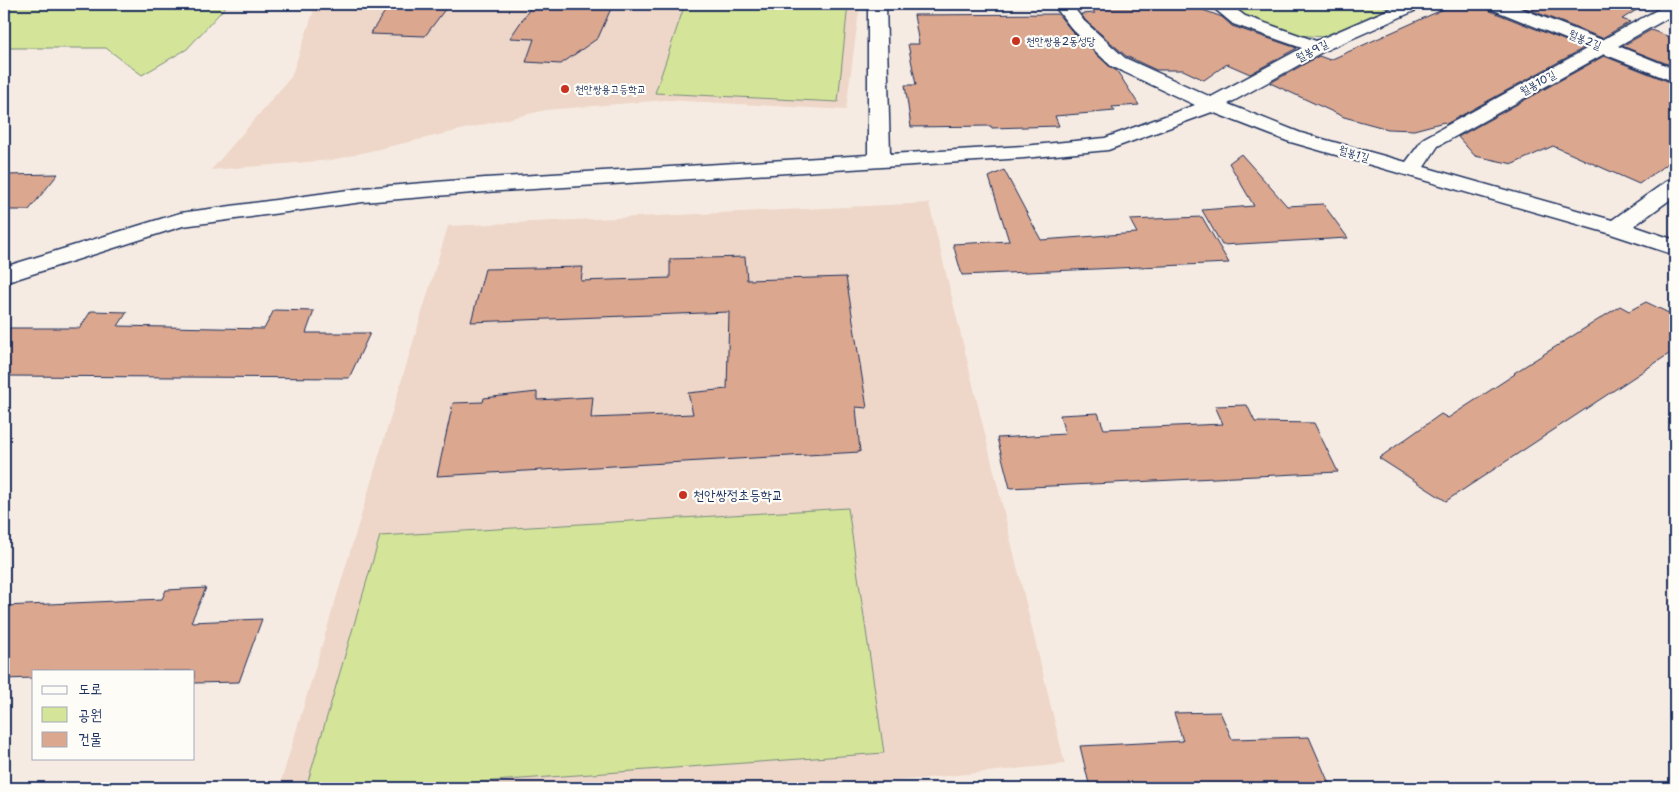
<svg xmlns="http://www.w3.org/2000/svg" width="1679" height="792" viewBox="0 0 1679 792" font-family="'Shantell Sans','Poor Story',sans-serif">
  <rect width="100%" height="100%" fill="#f6ebe2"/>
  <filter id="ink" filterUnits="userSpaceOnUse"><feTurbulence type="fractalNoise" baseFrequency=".02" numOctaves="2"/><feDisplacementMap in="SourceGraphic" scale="10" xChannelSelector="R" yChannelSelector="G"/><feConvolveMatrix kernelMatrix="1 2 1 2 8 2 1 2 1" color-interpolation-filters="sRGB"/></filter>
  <g filter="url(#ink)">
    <path fill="#eed7c9" d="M316,4h544l-14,106 -180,-10 -120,10 -214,50 -121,10 80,-93z
      M929,203l136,561 -236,24h-550l169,-562z"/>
    <path fill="#d4e599" stroke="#788a7c" d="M4,4h224l-41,45 -45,26 -36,-27h-102z
      M685,4h163l-10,98 -183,-9z
      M1226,4h151l13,5 -64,28 -32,-2 -50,-17z
      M848,508l36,245 -488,35h-90l74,-252z"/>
    <path fill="#dba78f" stroke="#1b2f5e" d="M390,4h59l-24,32 -55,-2z
      M533,4h80l-15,34 -37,26 -35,-2 8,-23 -24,-1z
      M1085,4h102l35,13 10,9 65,22 -47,26 -23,-10 -23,16 -21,-10h-27l-30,-14 -41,-36 -4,-6 14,-1z
      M1455,4h29l4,6 96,38 -138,76 -2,-2 -30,8 -26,-1 -44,-12 -74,-34 49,-27 11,4z
      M1515,4h131l-24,15 8,3 -28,16z
      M1058,14l13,16 39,37 7,4 22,34 -27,2 3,4 -60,5 4,10 -67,2 -1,-2 -80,1 -6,-42h11l-8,-41h11l-5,-29z
      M1651,30l24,9v28l-53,-21z
      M1604,56l71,28v74l-36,26 -86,-38 -40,18 -38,-8 -17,-19z
      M1241,154l46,52 36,-2 25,34 -126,7 -20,-35 52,-4 -25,-43z
      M1004,170l37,70 96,-7 -7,-13 72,-3 27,46 -267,12 -9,-31 56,-3 -20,-64z
      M58,174l-29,36h-25v-35z
      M745,257l2,23 99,-3 21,131 -11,-1 4,45 -423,24 16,-73 30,-1 1,-4 53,-6v8l56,-3 -2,21 102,-4 -5,-21 39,-4 2,-77 -258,10 14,-53 98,-2 -2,14 89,-3v-19z
      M1646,302l29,14v34l-229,151 -67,-43 62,-44 7,4 67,-44 -1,-1 106,-67 9,5z
      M274,310l40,1 -8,22h64l-21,45 -345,-2v-48h76l11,-17 36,1 -9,14 146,3z
      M1247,405l8,17 59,1 24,49 -328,16 -13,-50 68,-4 -5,-19 38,-2 6,16 119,-5 -8,-18z
      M206,588l-15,34 71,-3 -23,63 -45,1v-12h-160v7l-30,1v-73l158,-7 4,-9z
      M1220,712l12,27 77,-2 22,51h-241l-10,-42 103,-5 -9,-28z"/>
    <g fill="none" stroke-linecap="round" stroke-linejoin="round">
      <g stroke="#1b2f5e" stroke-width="3">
        <path id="minor" d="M868,4h18l4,150 134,-8 81,-8 90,-33 -84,-39 -39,-37 -19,-25h18l13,17 41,37 86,39 91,-49 -69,-24 -24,-20h20l16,12 71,25 85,-37h23l-3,4 -97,43 -96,53 73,29 105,29 18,-24 164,-90 -99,-40 -3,-4h24l92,36 66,-36h7v10l-57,32 57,23v13l-71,-28 -166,92 -14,21 188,53 55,-39 8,-2v17l-41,30 41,14v15l-67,-22 -321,-92 -75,-29 -104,38 -84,8 -539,34 -122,10 -180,24 -179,57v-16l176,-54 183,-25 122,-10 383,-23z"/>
      </g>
      <use href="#minor" fill="#fdfcf7" fill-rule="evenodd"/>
    </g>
  </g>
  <g fill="#c8321e" stroke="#fdfcf7" stroke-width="2">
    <circle cx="1016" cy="41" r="5"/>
    <circle cx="565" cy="89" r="5"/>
    <circle cx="683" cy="495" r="5"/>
  </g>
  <g text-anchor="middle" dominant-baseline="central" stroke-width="4.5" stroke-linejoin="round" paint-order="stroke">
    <g font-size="11" fill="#1b2f5e" stroke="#fdfcf7">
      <text transform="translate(1585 40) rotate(22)">월봉2길</text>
      <text transform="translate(1312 51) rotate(-27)">월봉9길</text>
      <text transform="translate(1538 83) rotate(-29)">월봉10길</text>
      <text transform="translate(1354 154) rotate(16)">월봉1길</text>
    </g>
    <g font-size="11" fill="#1b2f5e" stroke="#fdfcf7" text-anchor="start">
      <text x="1026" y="41">천안쌍용2동성당</text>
      <text x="575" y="89">천안쌍용고등학교</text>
    </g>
    <g font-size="14" fill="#1b2f5e" stroke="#fdfcf7" text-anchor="start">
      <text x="693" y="495">천안쌍정초등학교</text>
    </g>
  </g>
  <rect width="1679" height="792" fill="none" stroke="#fdfcf7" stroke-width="20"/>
  <rect x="10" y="10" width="1659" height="772" fill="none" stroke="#1b2f5e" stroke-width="2" filter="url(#ink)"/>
  <rect x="32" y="670" width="162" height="90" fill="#fdfcf7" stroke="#a3aaba"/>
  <rect x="42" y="686" width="25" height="8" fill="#fdfcf7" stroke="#a3aaba"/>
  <text x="78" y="694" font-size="15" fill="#1b2f5e">도로</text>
  <rect x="42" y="707" width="25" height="15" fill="#d4e599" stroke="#a3aaba"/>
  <text x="78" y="720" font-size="15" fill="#1b2f5e">공원</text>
  <rect x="42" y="732" width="25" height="15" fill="#dba78f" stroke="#a3aaba"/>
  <text x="78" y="744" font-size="15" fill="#1b2f5e">건물</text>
</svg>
